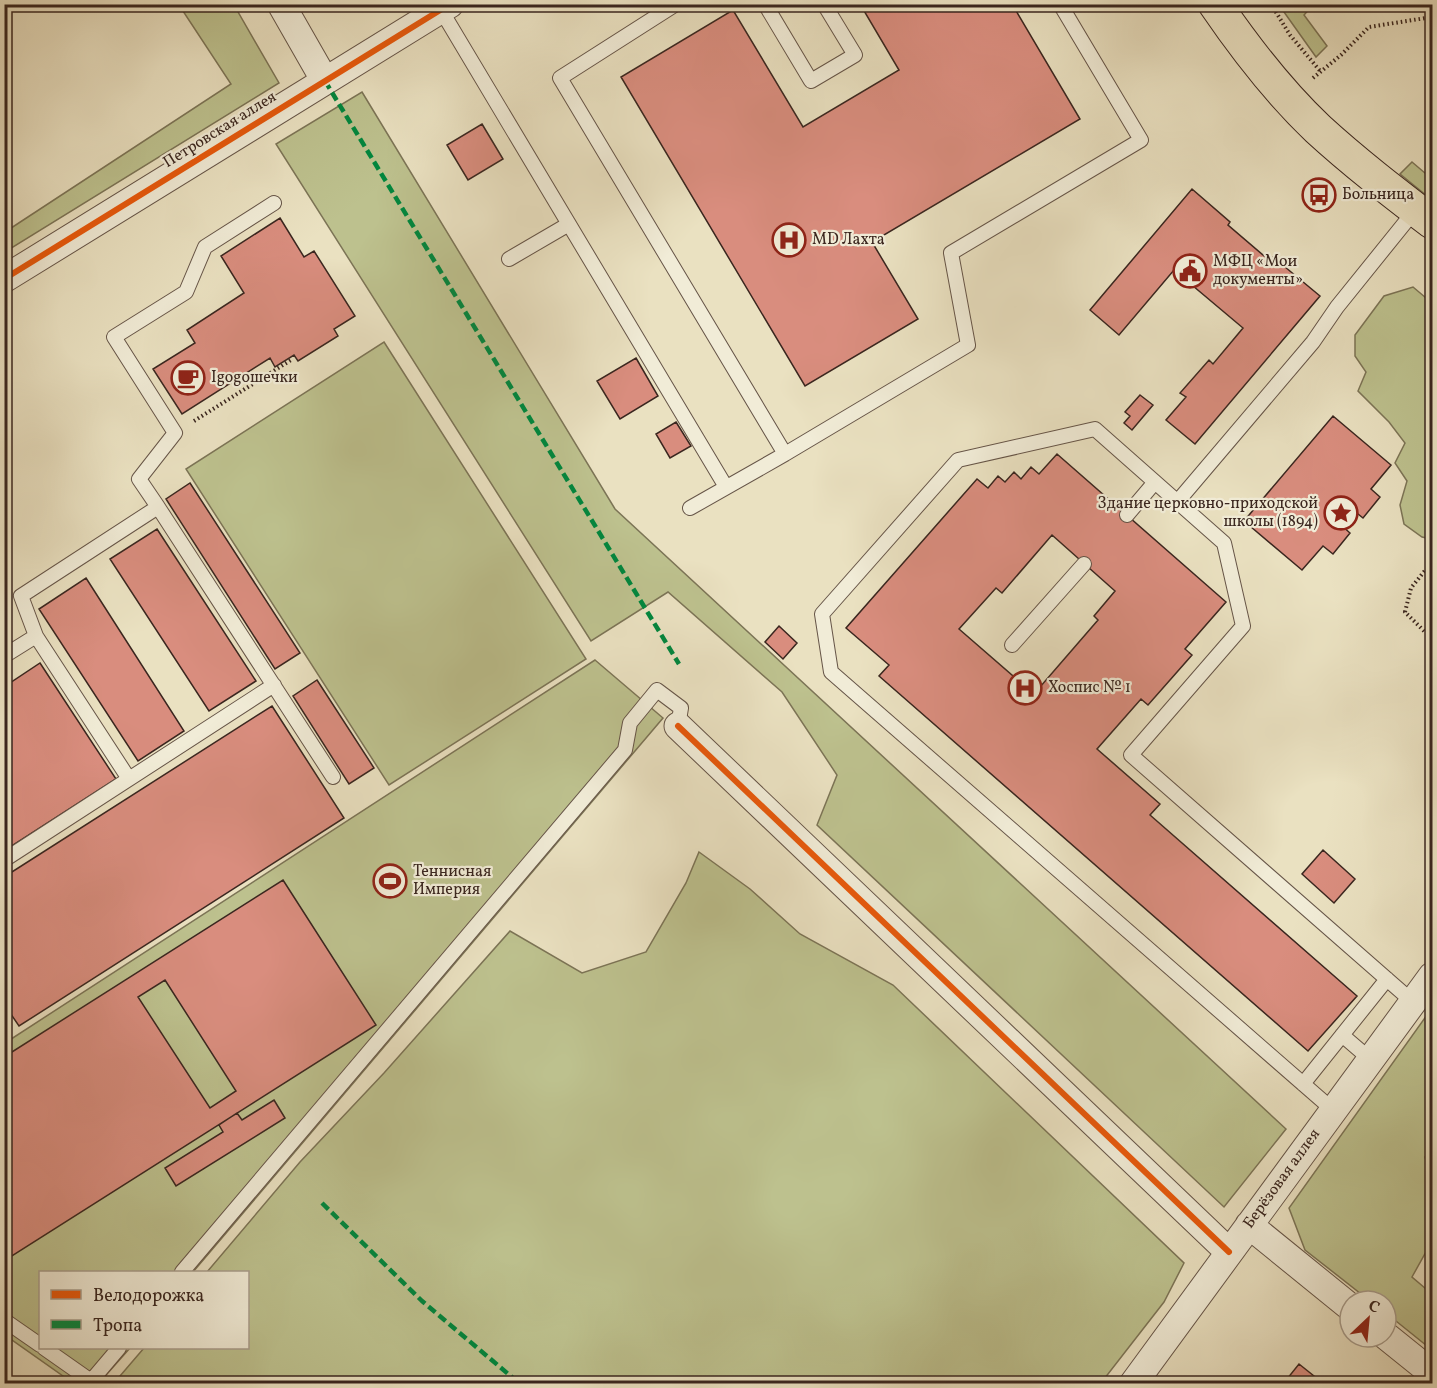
<svg xmlns="http://www.w3.org/2000/svg" width="1437" height="1388" viewBox="0 0 1437 1388" font-family="Vollkorn,serif">
  <rect width="100%" height="100%" fill="#eae1c1"/>
  <filter id="stains"><feTurbulence type="fractalNoise" baseFrequency=".00333" numOctaves="4"/><feColorMatrix values="0 0 0 0 .2 0 0 0 0 .09 0 0 0 0 .02 0 0 0 .5 -.17"/></filter>
  <radialGradient id="worn" r=".72"><stop offset=".6" stop-color="#630" stop-opacity="0"/><stop offset="1" stop-color="#630" stop-opacity=".3"/></radialGradient>
  <path fill="#bdc18e" stroke="#7c7456" stroke-width="1.5" d="M179,5h55l45,78 -274,169v-20l226,-148z
    M1279,5h34l-9,10 23,31 -11,11z
    M362,92l253,417 671,620 -62,78 -407,-382 20,-50 -55,-83 -114,-100 -77,49 -315,-497z
    M1412,162l20,17v21l-32,-26z
    M1413,287l19,16v236l-10,-2 -18,-13 -4,-19 7,-24 -12,-18 10,-20 -16,-21 -31,-31 8,-19 -11,-16v-21l29,-39z
    M384,342l202,317 -197,126 -203,-316z
    M595,660l68,58 -470,554h-153v76h90l-31,35h-26l-68,-48v-292z
    M699,852l51,37 50,45 93,51 291,278 -20,39 -63,81h-987l30,-35h104v-76h-41l93,-110 84,-89 126,-142 72,42 64,-21 40,-69z
    M1432,1008v147l-7,2 7,22v62l-20,36 20,17v56l-46,-37v-12h-16l-65,-51 -16,-42z"/>
  <path fill="#d98d7e" stroke="#3a261f" stroke-width="1.5" fill-rule="evenodd" d="M860,4h152l68,115 -208,123 46,77 -113,67 -184,-309 112,-67 70,117 96,-57z
    M482,124l21,35 -35,21 -21,-35z
    M1192,189l38,33 -2,3 42,36 3,-4 47,39 -125,148 -29,-24 20,-23 -6,-4 29,-33 4,4 30,-36 -69,-58 -55,65 -29,-25z
    M280,218l24,39 10,-6 41,65 -21,13 4,7 -40,25 -4,-6 -19,12 -5,-9 -88,56 -29,-45 42,-26 -8,-13 57,-37 -23,-37z
    M636,358l22,38 -38,23 -23,-38z
    M1140,395l13,10 -21,25 -8,-7 6,-7 -5,-4z
    M1333,416l58,49 -20,24 9,8 -17,21 -10,-8 -12,15 9,8 -17,21 -10,-8 -21,24 -58,-49z
    M676,422l15,24 -21,12 -14,-24z
    M1057,454l169,148 -41,47 7,6 -44,50 -7,-6 -44,50 63,55 -10,11 207,181 -49,55 -429,-375 10,-11 -43,-37 131,-149 11,9 10,-12 7,6 9,-10 7,7 10,-12 8,7zM1052,535l63,56 -21,25 4,4 -64,74 -75,-65 37,-41 6,5z
    M190,483l110,170 -25,16 -109,-170z
    M157,529l99,152 -47,30 -99,-152z
    M86,578l98,153 -46,30 -99,-152z
    M779,626l18,17 -14,16 -18,-17z
    M40,663l76,116 -112,72v-164z
    M317,680l57,88 -25,16 -56,-88z
    M272,706l72,112 -325,208 -15,-22v-127z
    M1323,850l32,29 -21,24 -32,-29z
    M283,880l93,145 -372,236v-204z
    M165,980l71,111 -26,17 -72,-111z
    M274,1100l11,18 -109,68 -11,-18 58,-36 -4,-7 18,-12 5,7z
    M1299,1364l25,20h-41z"/>
  <g fill="none" stroke-linecap="round" stroke-linejoin="round">
    <g stroke="#665548" stroke-width="16">
      <path id="service" d="M676,4l-116,74 225,376 183,-109 -17,-92 190,-113 -81,-136
        M765,4l46,77 44,-26 -31,-51
        M441,10l285,477
        M509,259l60,-35
        M1178,501l135,-159 24,-35 79,-98
        M158,507l175,270
        M690,508l95,-54
        M1127,515l28,-33
        M36,636l93,143
        M1012,645l72,-81
        M4,656l32,-20 -15,-40 137,-89 -19,-28 36,-46 -61,-96 72,-45 19,-45 69,-44
        M4,860l270,-175
        M1342,1035l29,25
        M1303,1084l84,-105
        M1333,1110l-502,-438 -9,-58 136,-154 137,-31 129,114 19,83 -112,129 282,247
        M182,1272l443,-522 5,-27 27,-33 24,18 -3,18
        M4,1320l36,25
        M44,1348l47,33 28,-33"/>
    </g>
    <g stroke="#665548" stroke-width="29">
      <path id="minor" d="M281,4l44,77
        M4,279l446,-275
        M678,726l551,526
        M1249,1225l101,82
        M1386,1336l46,37
        M1133,1384l299,-408"/>
    </g>
    <g stroke="#3a261f" stroke-width="35">
      <path id="primary" d="M1215,4c30,44 64,88 103,125 36,33 75,63 114,93"/>
    </g>
    <path stroke="#3a261f" stroke-width="4" stroke-dasharray="1.5 3" stroke-linecap="butt" d="M1271,4l19,31 31,37
      M1313,78l28,-23 28,-28 63,-10
      M194,421l97,-61
      M1432,569l-5,-1 -16,20 -6,24 27,27"/>
    <use href="#service" stroke="#f1ecd7" stroke-width="14"/>
    <use href="#minor" stroke="#f1ecd7" stroke-width="27"/>
    <use href="#primary" stroke="#eae1c1" stroke-width="33"/>
    <path stroke="#00873e" stroke-width="4.5" stroke-dasharray="9 4.5" stroke-linecap="butt" d="M325,81l354,583
      M322,1203l100,98 98,83"/>
    <g stroke="#f1ecd7" stroke-width="10">
      <path id="cycleway" d="M4,279l446,-275
        M678,726l551,526"/>
    </g>
    <use href="#cycleway" stroke="#e8590c" stroke-width="6"/>
  </g>
  <defs>
    <g id="bus-ring" transform="scale(1.725)"><circle r="9.5" fill="#f1ecd7" stroke="#8f2418" stroke-width="1.5"/><path d="M-5-6H5V4H4V6H2V4H-2V6H-4V4H-5ZM-3.5-4V0h7V-4ZM-3.5 1.2v1.5H-2V1.2ZM2 1.2v1.5H3.5V1.2Z" fill="#8f2418"/></g>
    <g id="hospital-ring" transform="scale(1.725)"><circle r="9.5" fill="#f1ecd7" stroke="#8f2418" stroke-width="1.5"/><path d="M-5-5h3v3.5h4V-5h3V5h-3V1.5h-4V5h-3Z" fill="#8f2418"/></g>
    <g id="civic-ring" transform="scale(1.725)"><circle r="9.5" fill="#f1ecd7" stroke="#8f2418" stroke-width="1.5"/><path d="M-.6-6.5H3V-4.5H.6V-3L4-1V1h2V6H-6V1h2V-1L-.6-3ZM-1.2 2.5V6h2.4V2.5Z" fill="#8f2418"/></g>
    <g id="cafe-ring" transform="scale(1.725)"><circle r="9.5" fill="#f1ecd7" stroke="#8f2418" stroke-width="1.5"/><path d="M-5.5-4.5H6V0H3Q3 3.5 0 3.5H-2.5Q-5.5 3.5-5.5 0ZM3-3.2v2h1.7v-2ZM-6 4.5H4V6H-6Z" fill="#8f2418"/></g>
    <g id="sight-ring" transform="scale(1.725)"><circle r="9.5" fill="#f1ecd7" stroke="#8f2418" stroke-width="1.5"/><path d="M0-6L1.8-2.2L6-1.7L2.9 1.2L3.7 5.4L0 3.3L-3.7 5.4L-2.9 1.2L-6-1.7L-1.8-2.2Z" fill="#8f2418"/></g>
    <g id="stadium-ring" transform="scale(1.725)"><circle r="9.5" fill="#f1ecd7" stroke="#8f2418" stroke-width="1.5"/><path d="M0-5a6.5 5 0 1 0 0 10a6.5 5 0 1 0 0-10ZM-3.5-1.8h7v3.6h-7Z" fill="#8f2418"/></g>
  </defs>
  <g fill-rule="evenodd">
    <use href="#bus-ring" x="1319" y="195"/>
    <use href="#hospital-ring" x="789" y="240"/>
    <use href="#civic-ring" x="1190" y="271"/>
    <use href="#cafe-ring" x="188" y="378"/>
    <use href="#sight-ring" x="1341" y="513"/>
    <use href="#hospital-ring" x="1025" y="688"/>
    <use href="#stadium-ring" x="390" y="881"/>
  </g>
  <g text-anchor="middle" dominant-baseline="central" stroke-width="4.5" stroke-linejoin="round" paint-order="stroke">
    <g font-size="16" fill="#3a261f" stroke="#f1ecd7">
      <text transform="translate(220 130) rotate(-32)">Петровская аллея</text>
      <text transform="translate(1282 1179) rotate(-54)">Берёзовая аллея</text>
    </g>
    <g font-size="16" fill="#3a261f" stroke="#f1ecd7" text-anchor="start">
      <text x="1342" y="195">Больница</text>
      <text x="812" y="240">MD Лахта</text>
      <text x="1213" y="262">МФЦ «Мои<tspan x="1213" dy="18">документы»</tspan></text>
      <text x="211" y="378">Igogoшечки</text>
      <text x="1318" y="504" text-anchor="end">Здание церковно-приходской<tspan x="1318" dy="18">школы (1894)</tspan></text>
      <text x="1048" y="688">Хоспис № 1</text>
      <text x="413" y="872">Теннисная<tspan x="413" dy="18">Империя</tspan></text>
    </g>
  </g>
  <rect width="1437" height="1388" fill="none" stroke="#eae1c1" stroke-width="24"/>
  <rect x="6" y="6" width="1425" height="1376" fill="none" stroke="#3a261f" stroke-width="3"/>
  <rect x="12" y="12" width="1413" height="1364" fill="none" stroke="#3a261f" stroke-width="1.5"/>
  <rect x="39" y="1271" width="210" height="78" fill="#f1ecd7" stroke="#a89d8d" stroke-width="1.5"/>
  <rect x="51" y="1290" width="30" height="9" fill="#e8590c" stroke="#a89d8d" stroke-width="1.5"/>
  <text x="93" y="1301" font-size="18" fill="#3a261f">Велодорожка</text>
  <rect x="51" y="1320" width="30" height="9" fill="#00873e" stroke="#a89d8d" stroke-width="1.5"/>
  <text x="93" y="1331" font-size="18" fill="#3a261f">Тропа</text>
  <g transform="translate(1368 1319) rotate(26)"><circle r="28" fill="#f1ecd7" stroke="#a89d8d" stroke-width="1.5"/>
  <path d="M0-4.5L10 22L0 15L-10 22Z" fill="#8f2418"/>
  <text y="-9" font-size="16" font-weight="bold" text-anchor="middle" fill="#3a261f">С</text>
  </g>
  <rect width="100%" height="100%" filter="url(#stains)"/>
  <rect width="100%" height="100%" fill="url(#worn)"/>
</svg>
